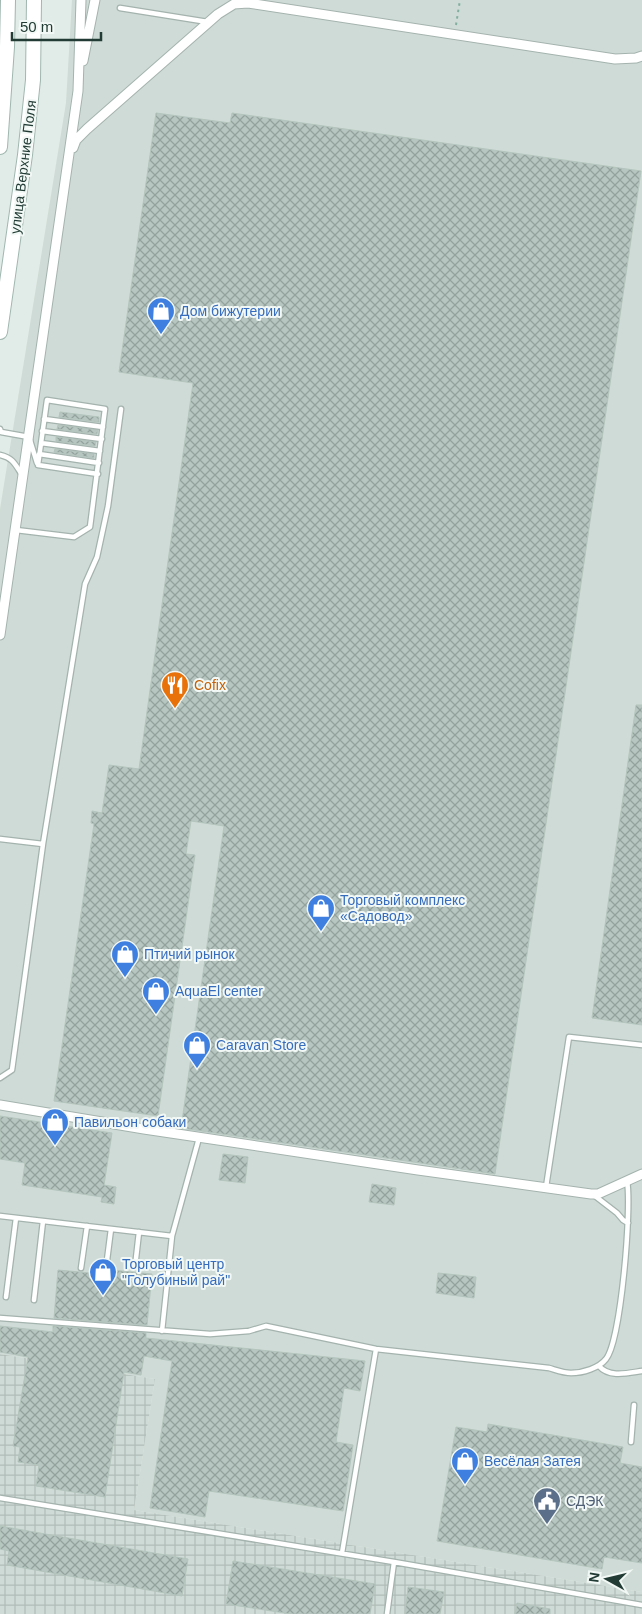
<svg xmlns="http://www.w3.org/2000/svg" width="642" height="1614" viewBox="0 0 642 1614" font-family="Helvetica,sans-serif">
  <defs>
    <pattern id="industrial-grid" width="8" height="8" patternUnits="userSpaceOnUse" patternTransform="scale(1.25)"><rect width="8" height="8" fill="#cfdbd6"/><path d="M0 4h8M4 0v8" fill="none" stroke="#b1bdb8"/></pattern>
    <pattern id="building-cross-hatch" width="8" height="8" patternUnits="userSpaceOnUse" patternTransform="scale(1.25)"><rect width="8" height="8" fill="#b7c6c0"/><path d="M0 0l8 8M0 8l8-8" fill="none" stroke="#94a29d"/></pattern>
  </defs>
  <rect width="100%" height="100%" fill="#e1ebe7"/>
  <path fill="#cfdbd6" d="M72,0h570v1592l-508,-82 21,-131 -155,-25v-845l66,-406z"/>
  <path fill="url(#industrial-grid)" d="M0,1354l155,25 -21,131 508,82v22h-642z"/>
  <path fill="url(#building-cross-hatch)" stroke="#b4c5be" d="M156,113l74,10 2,-10 409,58 -146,1003 -314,-46 43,-302 -33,-5 -5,33 9,1 -37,261 -104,-15 40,-277 -3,-1 1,-12 10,2 7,-48 30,4 54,-386 -74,-11z
    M60,412l39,5v5l-40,-5z
    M58,425l40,5 -1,4 -40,-5z
    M56,437l40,5 -1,4 -39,-5z
    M55,449l39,5v4l-40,-6z
    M636,705h6v320l-50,-7z
    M0,1116l112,17 -8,52 12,2 -2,17 -13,-2 1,-5 -80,-12 3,-22 -25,-4z
    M223,1154l25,3 -3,26 -26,-3z
    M372,1184l24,4 -2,17 -25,-3z
    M58,1270l54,5v-5l40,4 -5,51 -93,-7z
    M438,1273l38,4 -2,21 -38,-5z
    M0,1326l53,6v-6l93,7v5l219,23 -5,30 -16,-3 -8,54 17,3 -10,66 -134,-20 -4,26 -55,-9 22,-147 -28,-5 -3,19 -17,-3 -19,125 -69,-11 3,-21 -21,-3 2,-15 -7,-1 15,-89 -28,-5z
    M488,1424l135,23 -3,16 22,4v96l-38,-6 -2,12 -165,-28 19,-114 31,5z
    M0,1526l188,33 -6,37 -175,-31 2,-14 -9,-2z
    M233,1561l142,23 -5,30h-79l-65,-10z
    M408,1587l36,5 -4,22h-35z
    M517,1603l33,6v5h-35z"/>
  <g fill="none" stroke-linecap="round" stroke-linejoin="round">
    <g stroke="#a4b3ae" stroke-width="7">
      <path id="service" d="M120,8l88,14
        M44,419l59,8
        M0,429l1,3 28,5 8,26
        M42,431l60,8
        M41,443l59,8
        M39,454l60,9
        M0,455c13,3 15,9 22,20
        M38,465l60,9
        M16,530l58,7 16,-10 15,-118 -58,-9 -9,65
        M0,839l43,5
        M0,1078l12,-8 31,-226 42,-260 12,-27 11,-51 13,-97
        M546,1187l23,-150 73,8
        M595,1196l22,17 6,7 5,3
        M0,1216l172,20
        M135,1267l4,-35
        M81,1268l6,-42
        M106,1268l5,-39
        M6,1297l10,-79
        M34,1300l9,-79
        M0,1318l210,16 39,-3 17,-5 110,23 173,19c7,2 15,5 22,5 12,0 28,-5 35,-14 15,-18 26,-152 21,-178
        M162,1331l10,-95 27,-98
        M599,1366c10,12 29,7 43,5
        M631,1442l3,-37
        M0,1498l394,64 -7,52
        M342,1553l34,-204
        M394,1562l248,43"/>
    </g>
    <g stroke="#a4b3ae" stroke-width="11">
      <path id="minor" d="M83,61l12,-61
        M73,148l3,-8 11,-11 131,-115 16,-10 14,-1 367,56 21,-1 6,-2
        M0,635l78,-544 3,-91
        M0,1105l144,24 274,41 173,24h7l44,-20"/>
    </g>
    <g stroke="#a0b7af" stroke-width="16">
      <path id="secondary" d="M0,147l7,-100 1,-47
        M0,332l25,-177 8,-75 1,-80"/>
    </g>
    <path stroke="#82aea1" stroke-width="2" stroke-dasharray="2.5 4" stroke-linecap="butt" d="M456,25l4,-25"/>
    <use href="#service" stroke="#fff" stroke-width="4.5"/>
    <use href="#minor" stroke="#fff" stroke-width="9"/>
    <use href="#secondary" stroke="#fff" stroke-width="14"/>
  </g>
  <defs>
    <g id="shop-pin" transform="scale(1.4375)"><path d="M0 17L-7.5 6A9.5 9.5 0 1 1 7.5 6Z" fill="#3f7fe0" stroke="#f2f8f5"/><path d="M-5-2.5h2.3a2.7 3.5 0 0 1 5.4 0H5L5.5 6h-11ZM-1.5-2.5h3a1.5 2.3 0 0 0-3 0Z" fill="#fff"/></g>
    <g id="restaurant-pin" transform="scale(1.4375)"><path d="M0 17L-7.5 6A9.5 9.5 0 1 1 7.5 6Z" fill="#e8710a" stroke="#f2f8f5"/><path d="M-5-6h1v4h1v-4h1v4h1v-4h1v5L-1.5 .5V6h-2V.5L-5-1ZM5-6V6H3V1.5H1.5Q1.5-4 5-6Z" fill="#fff"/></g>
    <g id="civic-pin" transform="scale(1.4375)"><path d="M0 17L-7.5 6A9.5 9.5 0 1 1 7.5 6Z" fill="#5c6f8a" stroke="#f2f8f5"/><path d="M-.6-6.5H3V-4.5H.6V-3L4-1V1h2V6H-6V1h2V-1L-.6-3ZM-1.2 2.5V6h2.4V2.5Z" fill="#fff"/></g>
  </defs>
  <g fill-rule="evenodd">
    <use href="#shop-pin" x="161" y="311"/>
    <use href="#restaurant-pin" x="175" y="685"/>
    <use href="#shop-pin" x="321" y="908"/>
    <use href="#shop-pin" x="125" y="954"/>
    <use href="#shop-pin" x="156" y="991"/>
    <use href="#shop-pin" x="197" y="1045"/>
    <use href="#shop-pin" x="55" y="1122"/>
    <use href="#shop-pin" x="103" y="1272"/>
    <use href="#shop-pin" x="465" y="1461"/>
    <use href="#civic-pin" x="547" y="1501"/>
  </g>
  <g text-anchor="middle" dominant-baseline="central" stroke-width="4" stroke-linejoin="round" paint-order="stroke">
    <g font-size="14" fill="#223c35" stroke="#f2f8f5">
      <text transform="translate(23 167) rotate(-83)">улица Верхние Поля</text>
    </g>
    <g font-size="14" fill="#366cbe" stroke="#f2f8f5" text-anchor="start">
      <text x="180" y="311">Дом бижутерии</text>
      <text x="340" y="900">Торговый комплекс<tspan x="340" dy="16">«Садовод»</tspan></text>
      <text x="144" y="954">Птичий рынок</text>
      <text x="175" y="991">AquaEl center</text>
      <text x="216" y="1045">Caravan Store</text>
      <text x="74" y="1122">Павильон собаки</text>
      <text x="122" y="1264">Торговый центр<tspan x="122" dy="16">"Голубиный рай"</tspan></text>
      <text x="484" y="1461">Весёлая Затея</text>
    </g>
    <g font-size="14" fill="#c56008" stroke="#f2f8f5" text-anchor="start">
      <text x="194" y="685">Cofix</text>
    </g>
    <g font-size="14" fill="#4e5e75" stroke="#f2f8f5" text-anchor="start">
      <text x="566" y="1501">СДЭК</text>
    </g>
  </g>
  <g transform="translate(607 1579) rotate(278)" stroke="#f2f8f5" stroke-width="4" paint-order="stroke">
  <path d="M0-4L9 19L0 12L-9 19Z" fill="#223c35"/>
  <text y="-8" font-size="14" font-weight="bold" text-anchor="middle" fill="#223c35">N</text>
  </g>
  <path d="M12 32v8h89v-8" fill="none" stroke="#223c35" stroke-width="2.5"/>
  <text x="20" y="32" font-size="15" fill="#223c35" stroke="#f2f8f5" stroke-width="4" paint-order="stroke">50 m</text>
</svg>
